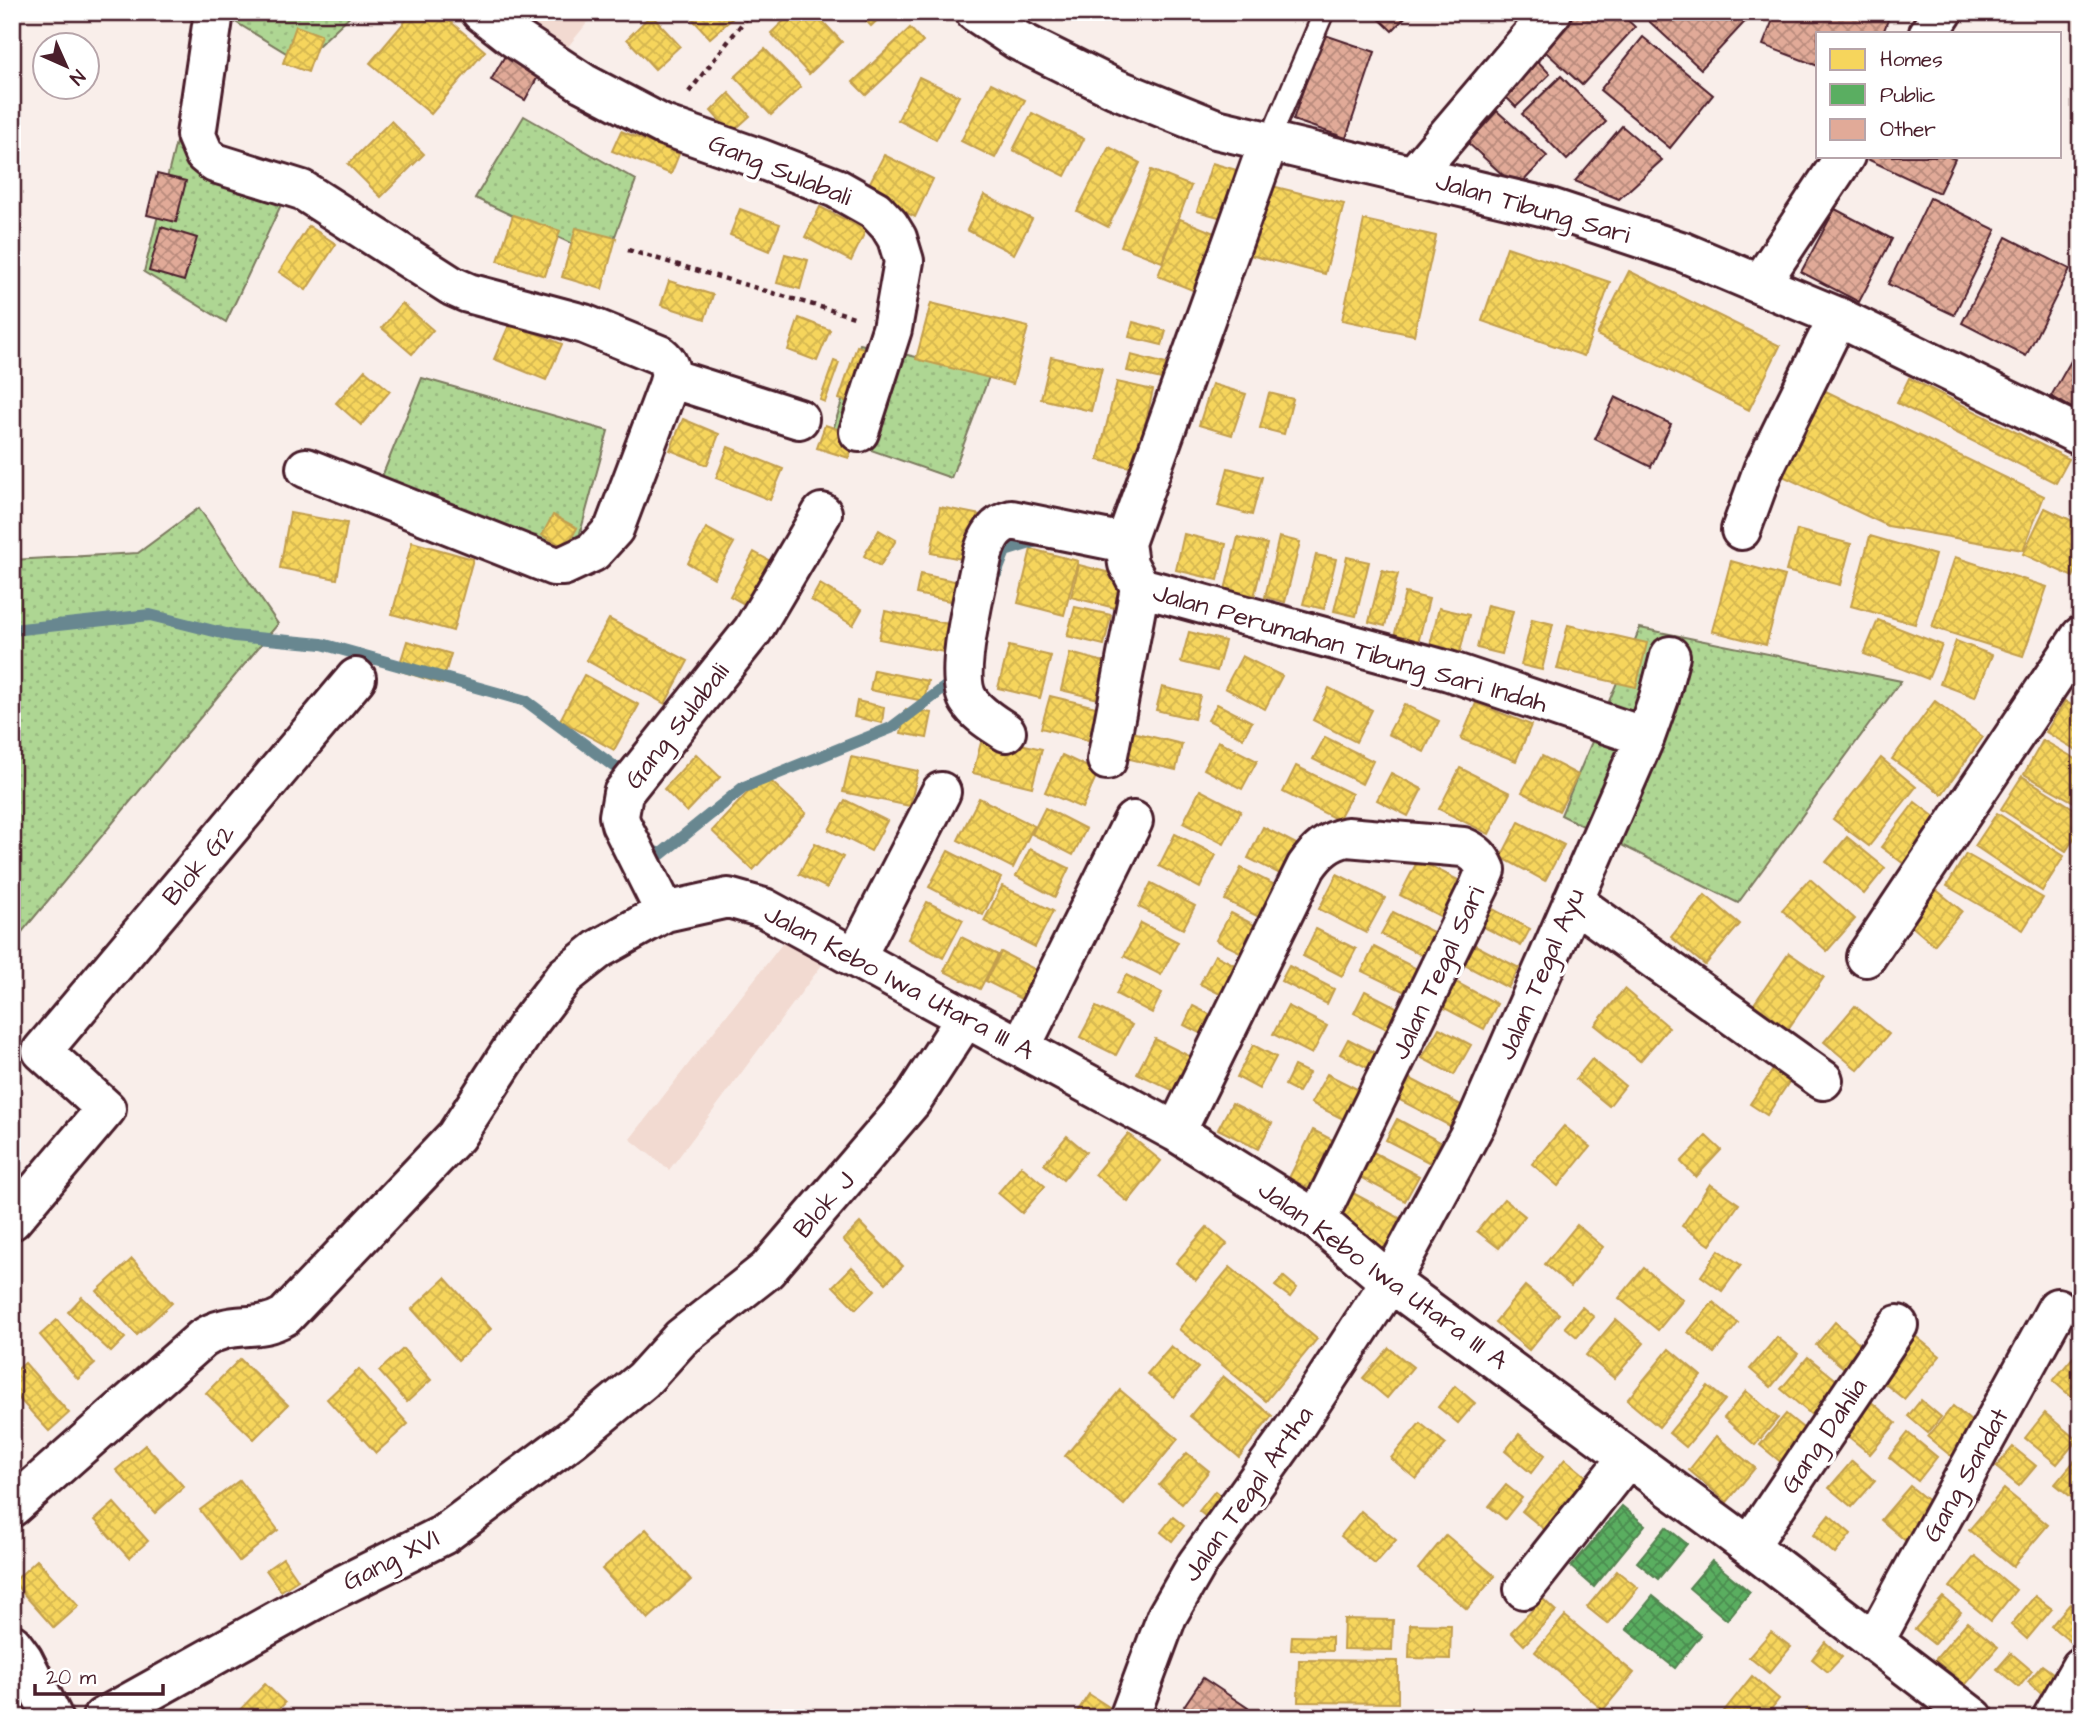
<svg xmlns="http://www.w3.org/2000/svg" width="2093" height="1730" viewBox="0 0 2093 1730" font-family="'Architects Daughter',sans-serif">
  <defs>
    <pattern id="grass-dots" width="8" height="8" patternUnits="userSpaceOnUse" patternTransform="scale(1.75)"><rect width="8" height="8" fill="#aed693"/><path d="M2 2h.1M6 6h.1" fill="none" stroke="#97b77f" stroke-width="1.8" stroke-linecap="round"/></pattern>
    <pattern id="homes-cross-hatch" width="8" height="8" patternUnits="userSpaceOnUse" patternTransform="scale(1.75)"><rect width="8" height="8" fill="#f6d55c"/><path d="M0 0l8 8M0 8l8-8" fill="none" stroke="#d4b650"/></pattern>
    <pattern id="public-cross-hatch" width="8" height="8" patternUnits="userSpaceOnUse" patternTransform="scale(1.75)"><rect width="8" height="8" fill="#5aae61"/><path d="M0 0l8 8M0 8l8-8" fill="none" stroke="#4c8d50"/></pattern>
    <pattern id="building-cross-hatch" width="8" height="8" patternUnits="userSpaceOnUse" patternTransform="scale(1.75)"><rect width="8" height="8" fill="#e1aa98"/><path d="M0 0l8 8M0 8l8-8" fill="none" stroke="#b88a7c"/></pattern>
  </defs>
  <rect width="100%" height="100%" fill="#f9eeea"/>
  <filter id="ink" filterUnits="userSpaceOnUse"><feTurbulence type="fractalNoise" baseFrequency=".0143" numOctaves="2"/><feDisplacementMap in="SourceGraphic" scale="14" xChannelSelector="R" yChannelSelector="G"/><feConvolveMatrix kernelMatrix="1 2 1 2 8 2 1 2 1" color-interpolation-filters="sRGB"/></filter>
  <g filter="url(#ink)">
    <path fill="#f2dad1" d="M476,12h120l-38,47z
      M789,935l44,15 -164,220 -39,-31z"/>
    <path fill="url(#grass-dots)" stroke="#7c7a5f" stroke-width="2" d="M219,12h135l-53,50z
      M524,116l112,64 -30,80 -131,-62z
      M177,138l111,52 -62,132 -82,-50z
      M860,344l130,30 -39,104 -120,-42z
      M422,378l186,53 -32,117 -202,-52z
      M199,508l79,116 -266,320v-384l126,-7z
      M1640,628l261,53 -163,222 -177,-88z"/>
    <path fill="url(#homes-cross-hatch)" stroke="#c29e4d" stroke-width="2" d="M413,12h26l46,39 -54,63 -61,-51z
      M686,12h46l3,4 -25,22z
      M793,12h21l28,30 -33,32 -38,-41z
      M858,12h28l-15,14z
      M651,15l29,31 -25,23 -28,-30z
      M296,26l25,9 -13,37 -25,-9z
      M910,28l13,14 -57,53 -13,-13z
      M765,49l36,38 -30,28 -36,-38z
      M919,77l40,19 -23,44 -38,-20z
      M991,83l34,17 -30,58 -34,-17z
      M729,93l21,23 -19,17 -20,-22z
      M1032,113l52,26 -19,37 -52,-26z
      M391,121l33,33 -43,43 -33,-33z
      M621,131l58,23 -8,20 -59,-23z
      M1109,147l31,16 -32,64 -31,-16z
      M884,155l49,24 -18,38 -50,-25z
      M1212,163l28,8 -14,48 -29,-8z
      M1151,170l40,16 -29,76 -41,-16z
      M1264,184l80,20 -19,70 -79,-20z
      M984,195l48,24 -18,35 -47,-24z
      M820,207l46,23 -15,31 -46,-24z
      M740,209l40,15 -11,27 -39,-16z
      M513,215l47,16 -15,45 -47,-15z
      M1180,219l49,20 -22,57 -49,-20z
      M1364,220l72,16 -22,99 -72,-15z
      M309,226l27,18 -30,46 -27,-18z
      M576,228l40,10 -14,51 -40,-12z
      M1507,247l103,35 -26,74 -102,-35z
      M785,254l23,6 -8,29 -23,-6z
      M1629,271l151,75 -31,64 -152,-75z
      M669,281l44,14 -8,24 -44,-14z
      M402,303l31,27 -21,24 -30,-26z
      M931,303l97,24 -15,57 -97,-25z
      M799,318l31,12 -13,31 -29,-11z
      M1133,322l33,9 -4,14 -33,-8z
      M510,323l52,21 -16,36 -52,-21z
      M857,346l23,7 -17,54 -24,-8z
      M1131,355l39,10 -4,15 -39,-9z
      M1051,357l51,11 -11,43 -50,-12z
      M834,361l5,2 -14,39 -5,-2z
      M365,370l25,21 -29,34 -25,-22z
      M1909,378l160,81 -13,24 -159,-80z
      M1117,382l36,8 -18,78 -37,-8z
      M1212,384l34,10 -14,41 -33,-10z
      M1811,384l233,112 -21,54 -135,-24 -118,-56z
      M1269,393l24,6 -9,35 -24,-6z
      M683,419l36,15 -12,31 -37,-15z
      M825,425l31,10 -7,23 -32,-10z
      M728,447l55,22 -13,31 -54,-22z
      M1228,468l34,9 -10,38 -34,-9z
      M940,507l41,8 -9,46 -41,-8z
      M2045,508l36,17v36l-8,16 -50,-23z
      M290,513l57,10 -10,56 -57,-11z
      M553,515l24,13 -11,20 -24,-13z
      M706,528l28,15 -20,35 -26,-15z
      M879,530l17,10 -16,26 -16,-10z
      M1797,530l54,14 -11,41 -54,-14z
      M1184,534l42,10 -8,36 -42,-10z
      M1870,536l65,19 -20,69 -64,-18z
      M1238,537l29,7 -14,57 -29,-7z
      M1279,537l21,5 -15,60 -20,-5z
      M412,542l61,17 -20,72 -61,-17z
      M1031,549l47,12 -14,54 -46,-12z
      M754,552l25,14 -24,44 -25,-14z
      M1316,555l20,4 -12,50 -21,-5z
      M1347,557l22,5 -13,54 -22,-5z
      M1955,557l92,30 -24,69 -91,-29z
      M1731,561l54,15 -19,69 -54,-14z
      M1079,565l43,11 -7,32 -44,-11z
      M1382,570l16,4 -13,52 -16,-4z
      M920,574l54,11 -5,20 -53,-11z
      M820,584l42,25 -9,16 -42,-25z
      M1405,593l24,6 -11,44 -24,-6z
      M1487,605l26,6 -11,43 -25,-6z
      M1075,607l36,8 -7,30 -37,-9z
      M1439,608l30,7 -9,37 -30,-7z
      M885,611l64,13 -5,28 -65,-13z
      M609,619l79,42 -23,43 -79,-44z
      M1532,619l21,5 -11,46 -21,-5z
      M1878,620l64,25 -14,34 -64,-25z
      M1568,625l79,18 -11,44 -79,-18z
      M1189,632l36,9 -8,30 -36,-9z
      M407,641l44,13 -9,30 -44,-14z
      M1956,641l36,14 -17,42 -35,-13z
      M1009,646l42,10 -11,42 -42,-10z
      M1070,653l42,11 -9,36 -42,-10z
      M1242,656l40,20 -17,33 -40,-21z
      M874,670l54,11 -4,20 -54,-11z
      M584,675l55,30 -25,45 -54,-30z
      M2081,683v19l-9,-6z
      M1162,687l38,9 -6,23 -38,-9z
      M1329,688l43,22 -16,32 -43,-22z
      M1050,696l50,12 -8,33 -51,-13z
      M857,701l27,6 -2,16 -28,-6z
      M1935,701l48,36 -41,57 -50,-35z
      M2065,701l16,10v42l-35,-21z
      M1476,703l55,22 -15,36 -55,-22z
      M1217,704l35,18 -9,16 -35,-18z
      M1404,704l35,17 -15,31 -36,-18z
      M906,709l26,4 -5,25 -26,-5z
      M1132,732l50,12 -6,26 -50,-12z
      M983,735l59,14 -10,38 -59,-14z
      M1325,737l48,24 -11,23 -49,-25z
      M2043,740l38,22v44l-57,-32z
      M1218,741l39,20 -15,28 -38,-20z
      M696,754l24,23 -33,35 -23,-23z
      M1062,755l36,17 -16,36 -37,-16z
      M1542,756l36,19 -19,36 -37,-19z
      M851,757l67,14 -8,35 -67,-14z
      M1881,758l35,29 -47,59 -36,-27z
      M1296,766l56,28 -14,26 -55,-28z
      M1460,768l50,25 -21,41 -50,-25z
      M1391,773l31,16 -14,27 -31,-16z
      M764,775l42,38 -53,57 -41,-39z
      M2022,776l59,37v14l-15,24 -65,-42z
      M1200,790l41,21 -17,33 -41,-21z
      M979,798l55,28 -21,42 -55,-28z
      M845,800l42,21 -16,30 -42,-21z
      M1915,802l30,23 -34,44 -30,-22z
      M1045,808l41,21 -13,26 -41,-21z
      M1997,813l67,43 -22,35 -67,-45z
      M1519,822l45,23 -19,36 -44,-24z
      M1263,827l43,22 -16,30 -42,-21z
      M1175,834l41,21 -16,33 -41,-22z
      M1847,837l38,31 -21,26 -38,-32z
      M815,843l28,14 -16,31 -28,-14z
      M1030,849l39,19 -14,29 -39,-21z
      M948,851l53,27 -18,37 -54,-28z
      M1966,854l77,44 -20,32 -76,-44z
      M1418,860l50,25 -19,36 -49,-26z
      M1241,868l44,22 -16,32 -44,-22z
      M1337,874l48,24 -19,35 -47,-24z
      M1810,879l45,40 -28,32 -45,-41z
      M1151,883l44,23 -12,23 -44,-22z
      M1002,886l51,25 -18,36 -51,-26z
      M1934,888l28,23 -28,34 -27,-23z
      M1705,895l35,29 -35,41 -34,-28z
      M927,902l36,18 -20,38 -35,-19z
      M1487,906l43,23 -9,17 -43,-22z
      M1393,912l46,23 -12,23 -46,-24z
      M1231,913l39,20 -14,27 -40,-20z
      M1141,923l37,19 -17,33 -37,-19z
      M1316,929l40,20 -14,27 -39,-20z
      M961,937l37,18 -18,34 -36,-18z
      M1473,944l46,24 -11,20 -45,-24z
      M1374,947l43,22 -12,23 -43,-21z
      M1001,952l41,21 -15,29 -41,-21z
      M1789,953l35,24 -36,52 -34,-25z
      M1215,955l36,18 -15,29 -36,-18z
      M1289,966l45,23 -7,15 -46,-23z
      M1126,975l36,18 -10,20 -36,-19z
      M1452,980l45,24 -13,25 -45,-24z
      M1624,989l45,38 -29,34 -45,-36z
      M1365,991l35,18 -11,21 -35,-17z
      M1193,1006l32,16 -10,19 -31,-16z
      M1288,1006l39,20 -15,28 -39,-20z
      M1855,1006l34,28 -31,36 -34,-28z
      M1096,1007l36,18 -16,30 -36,-18z
      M1439,1028l32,17 -17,30 -32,-17z
      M1155,1039l40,20 -17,34 -41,-20z
      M1348,1039l39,20 -7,15 -40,-20z
      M1253,1045l23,12 -17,32 -22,-12z
      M1592,1059l33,27 -16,20 -33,-27z
      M1294,1066l15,7 -11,19 -13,-7z
      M1773,1070l16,12 -22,33 -17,-11z
      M1327,1074l34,17 -16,29 -34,-17z
      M1407,1077l54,28 -11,21 -54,-28z
      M1232,1103l40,20 -14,26 -40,-20z
      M1397,1119l43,23 -10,21 -44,-23z
      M1564,1126l26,21 -32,39 -26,-22z
      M1313,1130l29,15 -24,48 -29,-15z
      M1128,1134l33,27 -33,41 -33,-28z
      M1067,1136l19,16 -23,28 -19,-16z
      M1706,1136l15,14 -25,27 -15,-15z
      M1373,1152l46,24 -14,25 -45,-24z
      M1021,1166l24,20 -23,27 -24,-20z
      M1710,1184l29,20 -29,41 -28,-19z
      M1351,1192l54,29 -18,32 -54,-28z
      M1504,1199l21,17 -26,32 -22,-17z
      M860,1223l43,43 -17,17 -43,-43z
      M1577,1225l26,22 -32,39 -26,-22z
      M1207,1227l20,17 -31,36 -20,-17z
      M1719,1250l22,15 -19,26 -21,-15z
      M132,1259l40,44 -35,32 -40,-44z
      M852,1267l23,23 -19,19 -23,-23z
      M1230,1267l87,72 -51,62 -87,-72z
      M1644,1268l39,32 -25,30 -39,-32z
      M1283,1276l14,12 -7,9 -15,-11z
      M445,1278l46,51 -33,31 -46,-51z
      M1525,1286l34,28 -30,36 -34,-28z
      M82,1297l43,41 -14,14 -43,-40z
      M1713,1302l25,21 -24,30 -26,-21z
      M1582,1307l12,10 -17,20 -12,-10z
      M1616,1319l28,24 -30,35 -28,-23z
      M57,1320l38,44 -17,15 -38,-44z
      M1835,1322l32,28 -18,22 -33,-27z
      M1914,1335l26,21 -36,43 -26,-21z
      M1777,1337l21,17 -27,33 -21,-18z
      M1171,1346l27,22 -24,29 -27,-23z
      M1389,1348l24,19 -26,31 -24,-20z
      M403,1349l28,31 -24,22 -28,-31z
      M1669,1349l32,27 -42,51 -32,-27z
      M2080,1349h1v56l-28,-24z
      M1808,1357l32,26 -27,33 -32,-27z
      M240,1359l48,46 -34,34 -48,-46z
      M25,1363l44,50 -20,18 -37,-40v-17z
      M359,1369l49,55 -32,29 -49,-54z
      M1223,1376l49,40 -33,41 -49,-41z
      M1455,1386l20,17 -17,20 -20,-16z
      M1708,1386l17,14 -39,47 -17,-14z
      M1120,1390l58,49 -54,66 -59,-49z
      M1746,1391l32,27 -23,27 -31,-27z
      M1869,1400l27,23 -26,31 -27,-22z
      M1921,1400l20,17 -13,16 -20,-17z
      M1953,1406l29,24 -26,30 -28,-23z
      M2045,1413l32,27 -20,24 -32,-26z
      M1786,1414l28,23 -26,31 -28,-23z
      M1420,1423l26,21 -30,35 -25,-21z
      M1908,1433l29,24 -19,24 -29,-24z
      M1519,1434l26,21 -14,18 -26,-22z
      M1716,1436l39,32 -28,34 -38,-32z
      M145,1445l39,42 -29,26 -39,-43z
      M2013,1447l23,19 -17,20 -23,-19z
      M1187,1453l22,18 -27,33 -23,-19z
      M2081,1453v52l-26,-21z
      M1565,1459l35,29 -43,52 -35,-29z
      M1852,1461l23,20 -23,26 -23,-19z
      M240,1480l38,50 -39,31 -39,-51z
      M1506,1485l16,13 -17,21 -16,-13z
      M1910,1486l26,21 -29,35 -26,-22z
      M2004,1489l44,36 -35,41 -44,-36z
      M1215,1491l17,14 -16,20 -17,-14z
      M114,1503l34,38 -19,17 -34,-38z
      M1361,1511l35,29 -21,24 -34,-28z
      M1829,1515l22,19 -16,20 -22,-19z
      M1173,1517l11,9 -12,15 -11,-9z
      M646,1529l45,51 -43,39 -46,-50z
      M1446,1535l49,41 -28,33 -49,-40z
      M1975,1556l41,34 -25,31 -41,-34z
      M2081,1556v18l-9,-8z
      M283,1558l15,22 -17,11 -15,-21z
      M37,1560l42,46 -25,22 -41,-46z
      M1617,1571l21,17 -30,36 -21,-17z
      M2035,1596l17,13 -25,30 -16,-14z
      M1943,1597l18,15 -27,32 -19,-15z
      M1543,1599l13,12 -32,34 -13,-13z
      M2070,1604l11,10v26l-5,6 -25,-20z
      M1565,1616l69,57 -31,37 -68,-58z
      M1344,1619l49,1 -1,30 -49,-1z
      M1967,1622l31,25 -33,38 -30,-25z
      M1410,1624l41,1 -1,34 -41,-1z
      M1771,1632l20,15 -22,26 -20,-16z
      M1292,1636l40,1v14l-41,-1z
      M1825,1642l17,15 -14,15 -16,-13z
      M2011,1653l21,18 -13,16 -22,-18z
      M1299,1660l99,1v42l-100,-1z
      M2042,1665l19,14 -15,19 -18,-16z
      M1752,1676l27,23 -15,19h-31l-9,-7z
      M265,1684l20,19 -14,15h-39z
      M1089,1694l31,20 -2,4h-45z
      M1809,1708l11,10h-20z"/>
    <path fill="url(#public-cross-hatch)" stroke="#558351" stroke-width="2" d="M1622,1506l23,19 -51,62 -23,-20z
      M1666,1527l21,17 -29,35 -21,-17z
      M1712,1561l38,31 -23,28 -38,-32z
      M1653,1596l48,39 -26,33 -49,-39z"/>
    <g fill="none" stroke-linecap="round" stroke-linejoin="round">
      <path stroke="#688790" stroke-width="12" d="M996,574l9,-23 39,-12
        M12,630l138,-15 84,21 88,8 204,57 101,75v5
        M642,848l19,6 83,-67 147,-59 65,-49"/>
    </g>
    <path fill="url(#building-cross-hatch)" stroke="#4a1f2b" stroke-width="2" d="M1372,12h38l-18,19z
      M1565,12h54l16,15 -53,58 -46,-42z
      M1639,12h115l-53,57z
      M1776,12h115l-8,21h-65v33l-55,-21z
      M1322,34l53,18 -29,86 -53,-18z
      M1643,37l70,58 -43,53 -70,-58z
      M1528,51l22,23 -34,33 -22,-22z
      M506,54l34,19 -15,27 -34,-20z
      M1561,76l45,46 -39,38 -45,-46z
      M1497,111l50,45 -30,32 -49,-45z
      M1622,126l40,34 -43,39 -44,-18z
      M1861,156h86l8,3 -16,34z
      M157,174l29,7 -10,41 -29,-7z
      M1930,198l66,32 -42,85 -66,-31z
      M1835,209l57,30 -33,63 -58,-30z
      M161,227l36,11 -13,43 -35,-10z
      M2006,237l64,32 -44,87 -64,-33z
      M2072,359l9,5v49l-30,-17z
      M1615,397l56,27 -20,43 -56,-28z
      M1203,1678l45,30 -7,10h-39l-18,-12z"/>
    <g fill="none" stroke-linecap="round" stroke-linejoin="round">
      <g stroke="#4a1f2b" stroke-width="24">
        <path id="lane" d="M1269,141l55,-129"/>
      </g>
      <g stroke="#4a1f2b" stroke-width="44">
        <path id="street" d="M214,12l-18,123 8,19 11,9 87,27 150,96 16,7 116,31 76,31c11,9 12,18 8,31l-54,143 -21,23 -30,14h-9l-248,-98
          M481,12l32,25 70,46 80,42 98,34 75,29 39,22 14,15 8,13 7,23 -12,68 -33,103
          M1929,33l14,-21
          M1269,141l-144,402 3,21 12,23 309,84 196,66
          M1414,175l138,-163
          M1760,284l85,-128
          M670,378l129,41
          M1741,530l22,-60 75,-153
          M1006,732c-13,-9 -28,-17 -37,-31 -17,-24 8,-117 14,-148 5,-16 12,-29 29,-33l113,23
          M1107,760l33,-173
          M1573,901l250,179
          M665,912l-44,-88 -2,-8 4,-23 130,-163 69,-117
          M856,957l85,-165
          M1866,957l215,-321
          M1021,1047l112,-226
          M1176,1132l130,-265c11,-16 22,-26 41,-30l116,10c12,5 18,11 23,23l-7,17 -162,333
          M12,1220l94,-111 -64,-58 314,-373
          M12,1507l190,-168c31,-21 53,-5 83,-23l171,-180 73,-113 36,-47 34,-27 66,-37 63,-14 36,10 412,224 141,88 73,62 359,264 225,172
          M1749,1546l149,-221
          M1524,1589l104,-132
          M1874,1642l183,-334
          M12,1644l11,15 30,59
          M102,1718l221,-123 120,-60 130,-97 70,-58 38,-42 86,-68 144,-168 54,-83
          M1129,1718l38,-102 30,-52 94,-131 99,-151 88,-163 167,-382 14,-39 11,-42
          M2052,1718l29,-51"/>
      </g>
      <g stroke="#4a1f2b" stroke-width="44">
        <path id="secondary" d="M975,12l42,28 97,48 102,41 334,79 133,44 155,65 243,119"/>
      </g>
      <path stroke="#4a1f2b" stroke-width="4.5" stroke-dasharray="5 5" stroke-linecap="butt" d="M689,92l62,-80
        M628,250l226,67"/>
      <use href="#lane" stroke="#fff" stroke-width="19"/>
      <use href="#street" stroke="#fff" stroke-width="38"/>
      <use href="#secondary" stroke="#fff" stroke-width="38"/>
    </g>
  </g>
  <g text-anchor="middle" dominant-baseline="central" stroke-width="7" stroke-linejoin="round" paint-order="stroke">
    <g font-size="26" fill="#4a1f2b" stroke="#fff">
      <text transform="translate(780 170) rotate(22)">Gang Sulabali</text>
      <text transform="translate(1533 208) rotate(16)">Jalan Tibung Sari</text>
      <text transform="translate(1350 648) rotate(16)">Jalan Perumahan Tibung Sari Indah</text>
      <text transform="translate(677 726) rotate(-52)">Gang Sulabali</text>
      <text transform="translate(199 865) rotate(-50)">Blok G2</text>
      <text transform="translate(1438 973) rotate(-65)">Jalan Tegal Sari</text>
      <text transform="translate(1541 974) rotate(-67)">Jalan Tegal Ayu</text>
      <text transform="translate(899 982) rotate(28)">Jalan Kebo Iwa Utara III A</text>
      <text transform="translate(824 1205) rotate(-49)">Blok J</text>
      <text transform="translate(1383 1275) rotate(36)">Jalan Kebo Iwa Utara III A</text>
      <text transform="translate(1824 1436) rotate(-56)">Gang Dahlia</text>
      <text transform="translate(1966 1475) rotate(-61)">Gang Sandat</text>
      <text transform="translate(1248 1494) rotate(-55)">Jalan Tegal Artha</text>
      <text transform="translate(391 1560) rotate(-27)">Gang XVI</text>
    </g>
  </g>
  <rect width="2093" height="1730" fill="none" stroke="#fff" stroke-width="42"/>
  <rect x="21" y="21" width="2051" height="1688" fill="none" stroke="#4a1f2b" stroke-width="2.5" filter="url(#ink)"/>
  <rect x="1816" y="32" width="245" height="126" fill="#ffffff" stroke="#b7a5aa" stroke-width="2"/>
  <rect x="1830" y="49" width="35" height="21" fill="#f6d55c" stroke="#b7a5aa" stroke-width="2"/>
  <text x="1880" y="66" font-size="21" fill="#4a1f2b">Homes</text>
  <rect x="1830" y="84" width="35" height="21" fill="#5aae61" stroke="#b7a5aa" stroke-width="2"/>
  <text x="1880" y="102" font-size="21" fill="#4a1f2b">Public</text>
  <rect x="1830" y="119" width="35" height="21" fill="#e1aa98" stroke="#b7a5aa" stroke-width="2"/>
  <text x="1880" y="136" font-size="21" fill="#4a1f2b">Other</text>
  <g transform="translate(66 66) rotate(135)"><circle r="33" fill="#ffffff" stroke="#b7a5aa" stroke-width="2"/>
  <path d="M0-5L12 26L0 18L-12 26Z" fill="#4a1f2b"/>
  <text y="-10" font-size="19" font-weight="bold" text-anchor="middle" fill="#4a1f2b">N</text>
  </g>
  <path d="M35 1684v10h128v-10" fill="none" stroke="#4a1f2b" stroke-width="3.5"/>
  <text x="46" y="1684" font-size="21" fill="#4a1f2b" stroke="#ffffff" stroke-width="5" paint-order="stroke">20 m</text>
</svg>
